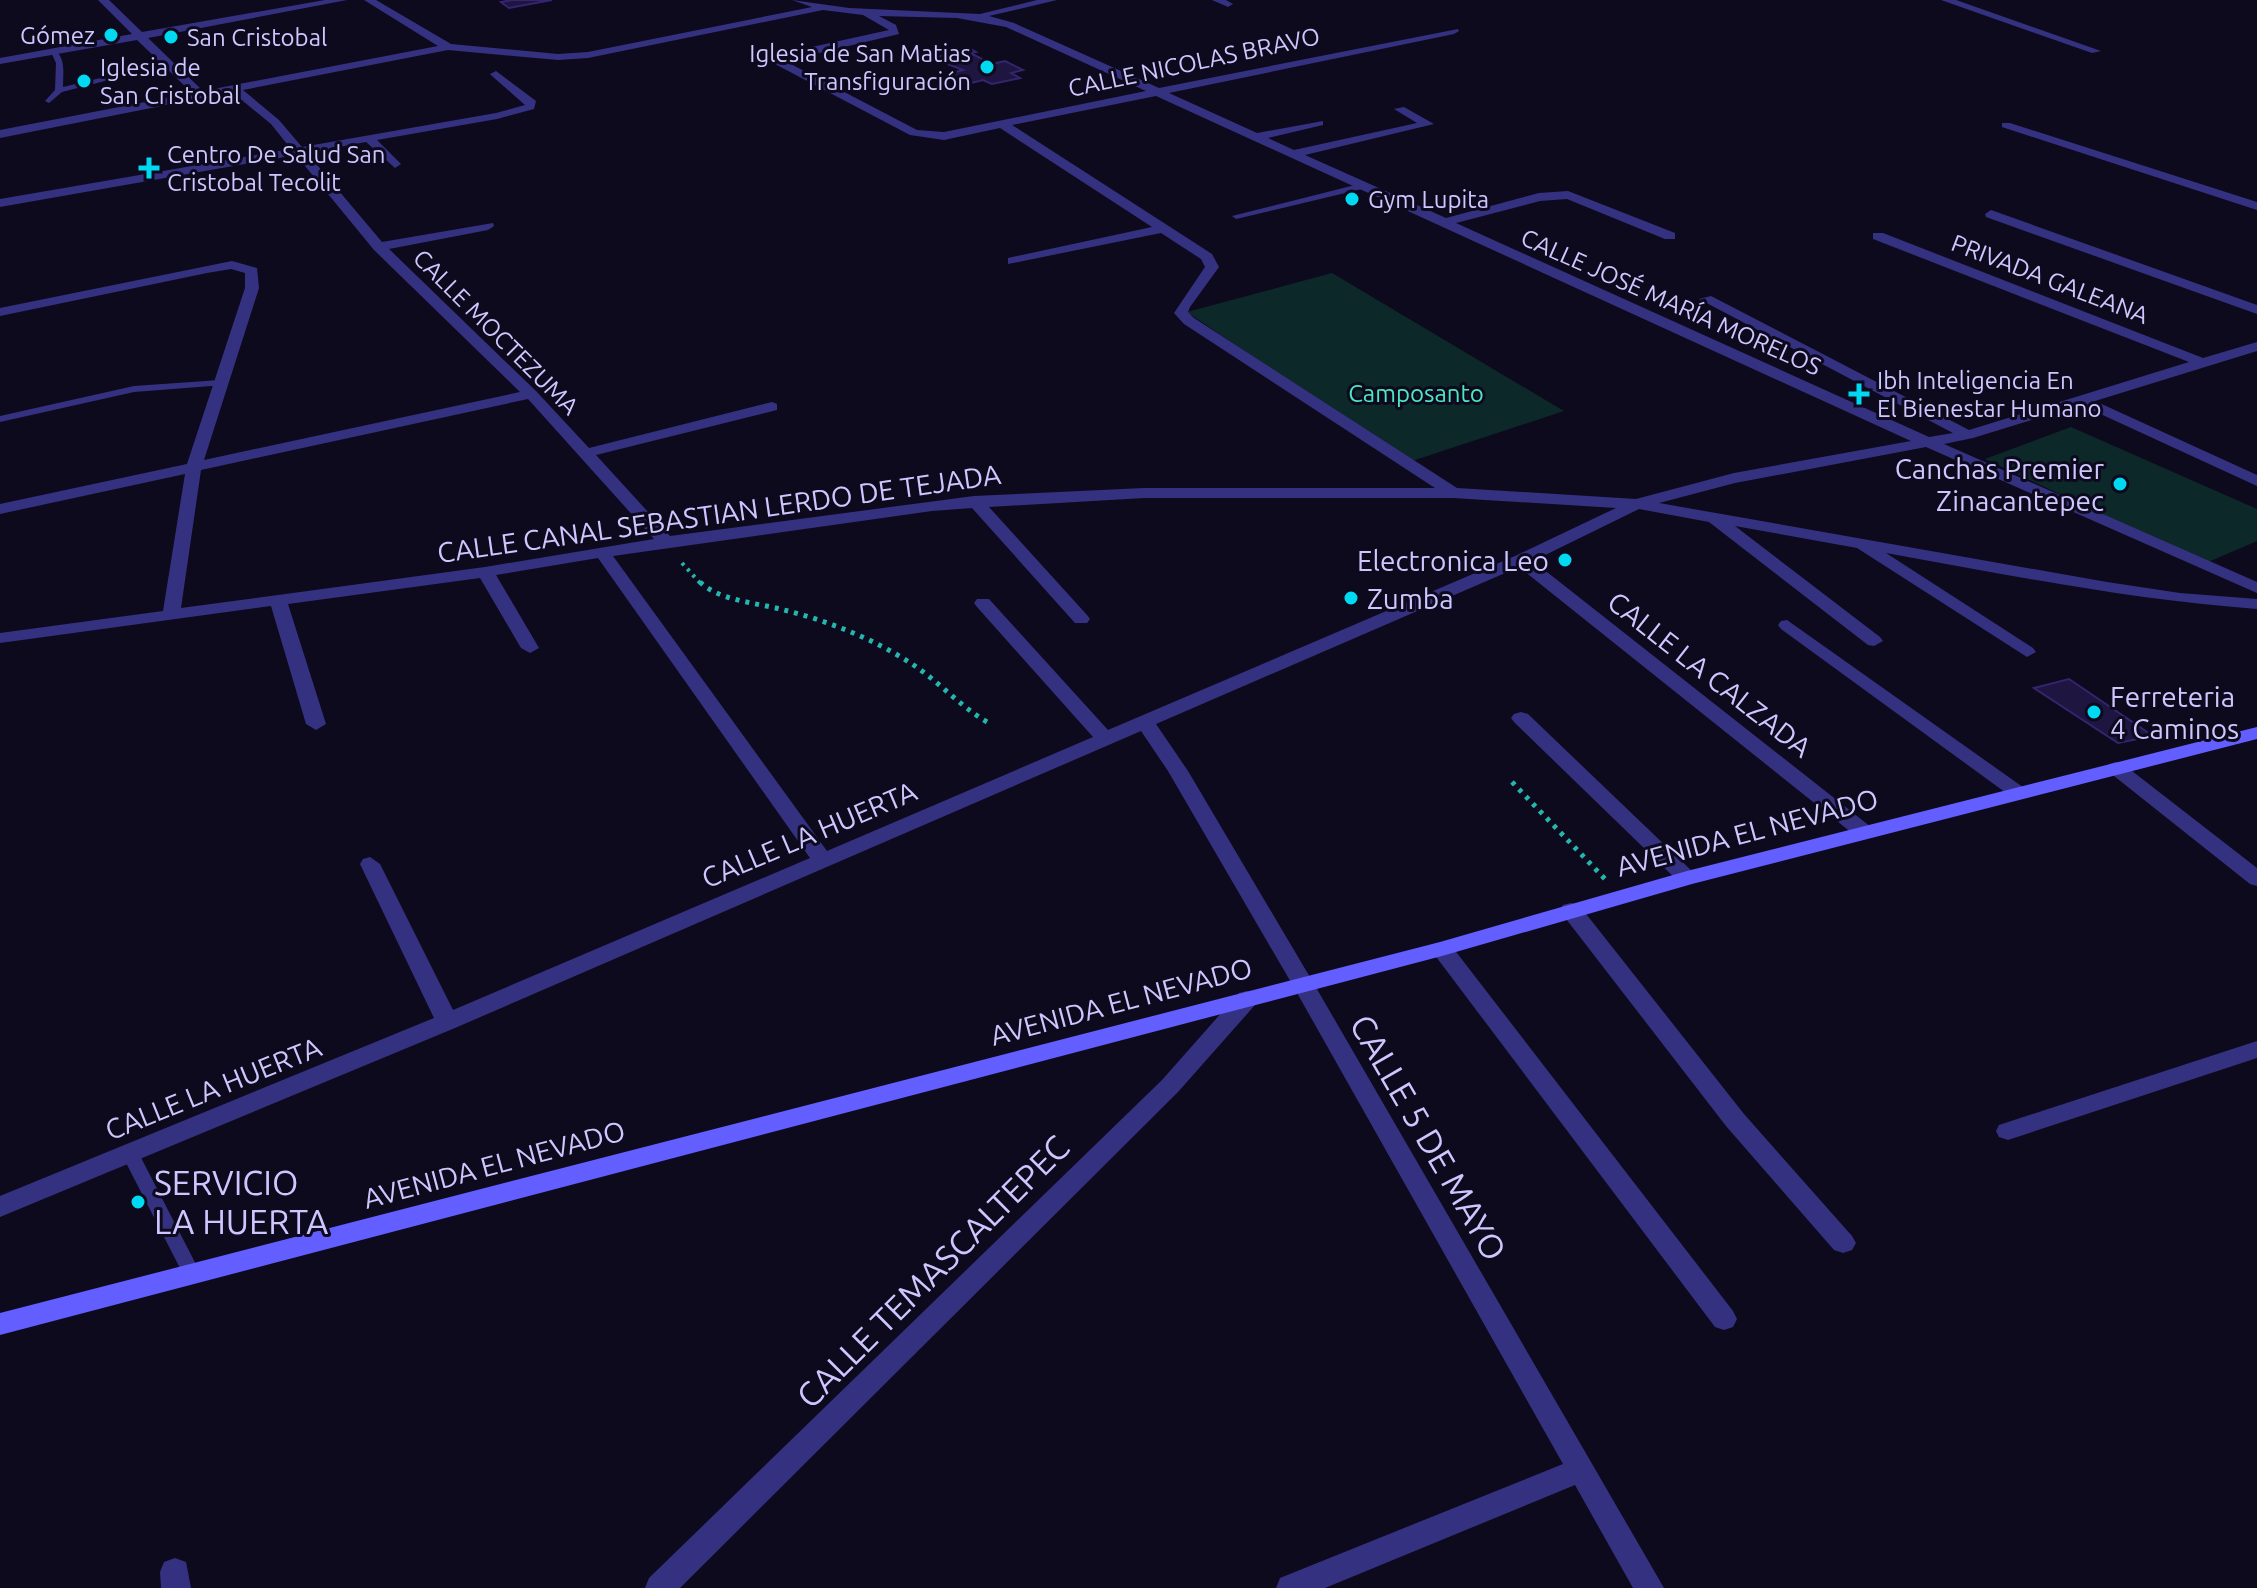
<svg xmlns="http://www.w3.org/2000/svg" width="2257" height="1588" viewBox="0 0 2257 1588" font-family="Ubuntu,sans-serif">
  <rect width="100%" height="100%" fill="#0e0a1e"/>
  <path fill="#0d2828" d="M1332,273l232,138 -155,51 -222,-150z
    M2071,427l186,82v32l-51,22 -221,-104z"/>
  <path fill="#1e1540" stroke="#34256e" stroke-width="2" d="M512,0h40l-43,8 -8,-6z
    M971,49l5,3 -6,1 22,11 13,-3 18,9 -12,3 9,5 -28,6 -9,-4 -16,4 -19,-10 15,-4 -31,-12z
    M2069,679l84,57 -35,7 -84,-55z"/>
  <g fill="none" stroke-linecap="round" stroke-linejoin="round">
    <path stroke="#23b7af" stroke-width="4" stroke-dasharray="3 5" stroke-linecap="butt" d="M682,563l19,21"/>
    <path stroke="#23b7af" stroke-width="5" stroke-dasharray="4 6" stroke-linecap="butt" d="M700,582c18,18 56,21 80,27 46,11 95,30 135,57 25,17 45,40 72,56
      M1512,782l93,97"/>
    <path fill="#353181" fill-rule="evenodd" d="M55,50c11,9 8,23 8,37l104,-25 4,2 -109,28 -13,11 -4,-2 10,-11 1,-27 -5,-11z
      M1363,183l4,3 -1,2 -130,31 -4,-3z
      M220,380l4,1v4l-90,7 -134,30v-6l134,-30z
      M130,1147l6,1 65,126 -3,5 -6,2 -6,-2 -3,-5 -62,-121 3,-5z"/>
    <path fill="#353181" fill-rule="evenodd" d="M98,0h11l33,32 183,-32h22l-199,38 55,53 235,-45 -74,-46h12l75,44 107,10 30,-2 224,-45 -20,-7 57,8 131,6 57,-14h20l-68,16 25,7 145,65 299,-59 1,2 -5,3 -285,59 88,40 66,-12v4l-55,13 26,12 123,-27 -23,-14 10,-2 30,17 -129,31 141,63 93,-25 29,-2 107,42v6h-10l-98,-40 -27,2 -84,22 473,214 24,-4 -254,-134 12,-3 258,134 220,-68 -316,-123v-6h10l320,125 54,-16v9l-162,50 162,74v11l-176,-81 -108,33 -29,6 313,138v11l-331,-146 -191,36 -76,20 448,79 73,11 77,6v10c-125,-9 -248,-34 -371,-56l147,95 3,4 -9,5 -170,-109 -122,-22 145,111 3,4 -9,5 -6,-1 -159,-123 -70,-13 -106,52 338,266 3,5 -10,6 -7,-1 -338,-270 -363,157 32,47 126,213 350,604h-31l-58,-103 -250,103h-49l4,-10 283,-114 -271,-480 -124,-213 -27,-40 -686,297 -455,189v-21l434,-178 -74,-154 3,-5 7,-2 10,7 73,146 357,-152 -212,-300 -102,17 43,73 -9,5 -9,-5 -41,-70 -192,26 38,120 -10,6 -10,-6 -35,-118 -271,37v-10l163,-22 22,-137 -185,40v-10l187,-40 58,-176v-15l-14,-4 -24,4 -207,43v-8l232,-47 25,7 2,20 -55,172 316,-68 -146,-142 -78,-95 -296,52v-8l291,-50 -20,-25 -39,-32 -232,46v-8l192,-37 -55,-53 -137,24v-6l132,-24zM823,10l40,5 26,15 -109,24 -7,5v4l137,72 34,5 56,-12 152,99 -144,31v6l153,-31 40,26 4,8 -31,46 10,11 251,164h-291l-170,8 -304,40 -74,-81 181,-45v-6l-5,-2 -183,46 -53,-57 -147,-142 99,-19 6,-4 -1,-3 -111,19 -75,-89 59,-11 29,26 6,-4 -24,-24 120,-21 37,-10 2,-8 -40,-30 -6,3 2,2 33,29 -29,8 -194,34 -23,-27 -36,-30 205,-40 110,10 30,-2zM879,16l78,2 49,9 140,64 -202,41 -27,-2 -132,-69 114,-27 -3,-9zM1156,96l755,345 -177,32 -98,26 -179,-11 -263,-170 -6,-6 2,-5 29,-40 -7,-13 -200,-129zM528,399l126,140 -169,28 -304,41 20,-138zM1144,498h309l163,10 -101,48 -407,174 -119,-131h-12l-3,4 3,4 116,130 -266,114 -214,-295 319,-45 40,-3 103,115h12l3,-4 -3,-4 -98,-108z
      M1212,0h14l7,4 -5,3z
      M1941,0h15l145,51 -9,2z
      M2002,123h8l247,79v8l-255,-83z
      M1991,210l266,95v9l-271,-97 -1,-3z
      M1787,620l240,170 3,4 -3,4h-14l-232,-169 -3,-4 3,-4z
      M1521,712l7,2 166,159 4,5 -4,5h-14l-166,-161 -3,-4 3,-4z
      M2116,762l7,2 134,104v18l-7,-2 -141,-112 -3,-4 3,-4z
      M1571,903l8,2 165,209 108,122 4,7 -4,7 -9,3 -9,-3 -108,-124 -163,-211 -3,-5 3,-5z
      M1442,942l8,2 283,367 4,8 -4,8 -9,3 -9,-3 -281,-373 -3,-5 3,-5z
      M1247,991l8,2 3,6 -3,6 -77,87 -498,496h-35l4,-10 513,-498 77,-87z
      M2257,1041v17l-249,82 -9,-3 -3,-6 3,-6z
      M175,1558l11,4 5,26h-30l-1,-16 4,-10z"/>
    <path fill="#635eff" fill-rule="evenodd" d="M2257,727v12l-565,145 -250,72 -1442,379v-22l1440,-371 247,-71z"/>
  </g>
  <g fill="#00d9f2" stroke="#0e0a1e" stroke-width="3">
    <circle cx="111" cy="35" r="8"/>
    <circle cx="171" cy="37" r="8"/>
    <circle cx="987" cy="67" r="8"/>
    <circle cx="84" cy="81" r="8"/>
    <path d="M145 156h8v8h8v8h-8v8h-8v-8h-8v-8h8z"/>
    <circle cx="1352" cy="199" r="8"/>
    <path d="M1855 382h8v8h8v8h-8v8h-8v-8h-8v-8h8z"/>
    <circle cx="2120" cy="484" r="8"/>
    <circle cx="1565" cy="560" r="8"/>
    <circle cx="1351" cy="598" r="8"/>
    <circle cx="2094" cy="712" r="8"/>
    <circle cx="138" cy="1202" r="8"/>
  </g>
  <g text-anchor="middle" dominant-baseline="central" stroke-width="6" stroke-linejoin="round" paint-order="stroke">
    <g font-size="24" fill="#cec7ff" stroke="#0e0a1e" text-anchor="start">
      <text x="95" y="35" text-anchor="end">Gómez</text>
      <text x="187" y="37">San Cristobal</text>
      <text x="971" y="53" text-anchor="end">Iglesia de San Matias<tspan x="971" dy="28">Transfiguración</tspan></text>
      <text x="100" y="67">Iglesia de<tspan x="100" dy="28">San Cristobal</tspan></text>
      <text x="167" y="154">Centro De Salud San<tspan x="167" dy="28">Cristobal Tecolit</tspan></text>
      <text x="1368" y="199">Gym Lupita</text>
      <text x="1877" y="380">Ibh Inteligencia En<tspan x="1877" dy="28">El Bienestar Humano</tspan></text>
    </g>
    <g font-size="24" fill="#cec7ff" stroke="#0e0a1e">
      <text transform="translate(1194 62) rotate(-12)">CALLE NICOLAS BRAVO</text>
      <text transform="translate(2050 279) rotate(21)">PRIVADA GALEANA</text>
      <text transform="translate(1671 302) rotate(24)">CALLE JOSÉ MARÍA MORELOS</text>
      <text transform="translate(496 332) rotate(45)">CALLE MOCTEZUMA</text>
    </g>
    <g font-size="24" fill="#4be8c1" stroke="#0e0a1e">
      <text x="1416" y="393">Camposanto</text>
    </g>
    <g font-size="28" fill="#cec7ff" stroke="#0e0a1e" text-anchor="end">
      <text x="2104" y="468">Canchas Premier<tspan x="2104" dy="32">Zinacantepec</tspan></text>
      <text x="1549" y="560">Electronica Leo</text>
      <text x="1367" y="598" text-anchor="start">Zumba</text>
      <text x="2110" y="696" text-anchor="start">Ferreteria<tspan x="2110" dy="32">4 Caminos</tspan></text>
    </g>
    <g font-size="28" fill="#cec7ff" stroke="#0e0a1e">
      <text transform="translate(719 513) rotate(-8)">CALLE CANAL SEBASTIAN LERDO DE TEJADA</text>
      <text transform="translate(1710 674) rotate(38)">CALLE LA CALZADA</text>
      <text transform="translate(1747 832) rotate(-15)">AVENIDA EL NEVADO</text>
      <text transform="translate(809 834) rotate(-23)">CALLE LA HUERTA</text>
      <text transform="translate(1121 1001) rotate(-15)">AVENIDA EL NEVADO</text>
      <text transform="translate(213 1088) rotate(-22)">CALLE LA HUERTA</text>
      <text transform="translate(494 1164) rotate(-15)">AVENIDA EL NEVADO</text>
    </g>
    <g font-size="34" fill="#cec7ff" stroke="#0e0a1e">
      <text transform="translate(1429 1137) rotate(60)">CALLE 5 DE MAYO</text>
      <text transform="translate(932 1271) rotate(-45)">CALLE TEMASCALTEPEC</text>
    </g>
    <g font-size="34" fill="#cec7ff" stroke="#0e0a1e" text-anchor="start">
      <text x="154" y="1182">SERVICIO<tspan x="154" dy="39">LA HUERTA</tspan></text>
    </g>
  </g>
</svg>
